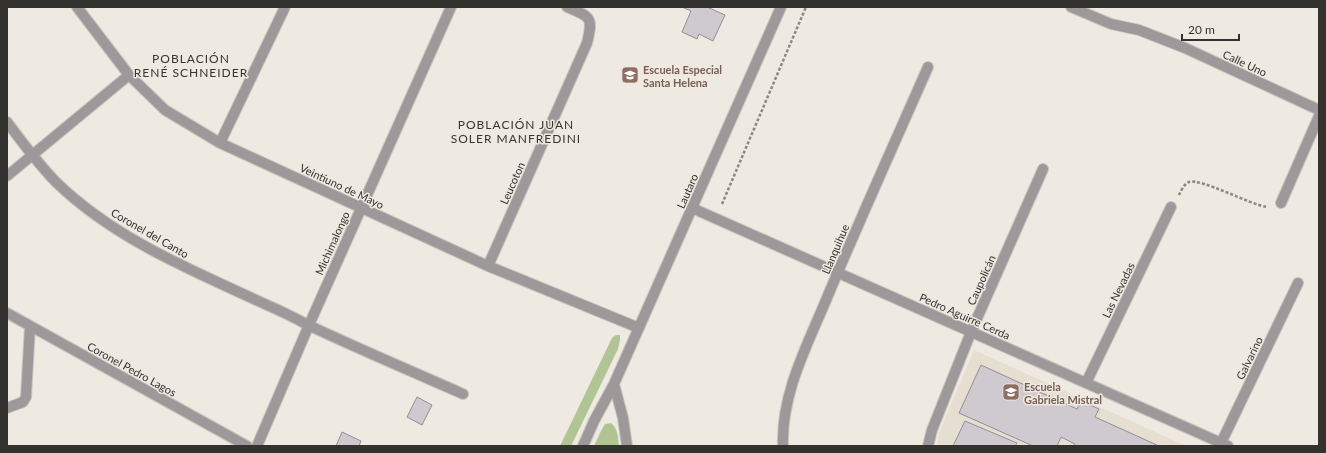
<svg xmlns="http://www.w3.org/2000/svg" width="1326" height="453" viewBox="0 0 1326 453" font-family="Lato,sans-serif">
  <rect width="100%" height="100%" fill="#eee9e1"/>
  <path fill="#e6ded0" d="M974,350l212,96h-249l2,-13z"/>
  <path fill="#b1c493" d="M616,335h4v5l-2,9 -47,97h-11l52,-108z
    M611,423c7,6 7,14 8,23h-25l6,-13 5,-9z"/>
  <path fill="#cfc9d0" stroke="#948e95" d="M682,7h25l18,8 -12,26 -14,-7 -2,5 -15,-7 9,-21z
    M981,365l96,44 4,-8 18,8 -4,8 64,29h-85l1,-2 -14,-7 -4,9h-24l-74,-33z
    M417,397l15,8 -10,20 -15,-8z
    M965,421l52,22 -2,3h-62z
    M342,432l19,9 -2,5h-23z"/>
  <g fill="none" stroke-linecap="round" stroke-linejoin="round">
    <g stroke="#c9c4bd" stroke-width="12">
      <path id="street" d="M77,7l52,68 36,35 55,33 268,123 151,62
        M1071,7l40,17 28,6 46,18 134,62
        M7,122c16,21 31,42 50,61 59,57 137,88 210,122 14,6 28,13 41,20 51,24 103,46 155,69
        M220,143l65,-136
        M7,176l122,-101
        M1281,203l38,-87
        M692,208l536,238
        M488,266l99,-223c6,-25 5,-26 -20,-36
        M7,313l240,133
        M1086,383l85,-176
        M614,384l9,34 4,28
        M7,408l16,-6 3,-5 4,-71
        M1221,443l77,-160
        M257,446l52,-121 142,-318
        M583,446l11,-25 20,-37 167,-377
        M783,446c-2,-54 26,-104 46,-153 32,-76 66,-151 99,-226
        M928,446l4,-16 39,-98 72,-163"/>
    </g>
    <path stroke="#8c8883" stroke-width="2.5" stroke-dasharray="3 2" stroke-linecap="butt" d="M1179,195c2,-4 5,-11 10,-13 12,-4 62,23 78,25
      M722,204l84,-197"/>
    <use href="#street" stroke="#9d999a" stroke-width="10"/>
  </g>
  <defs>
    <g id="school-square" transform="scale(0.9)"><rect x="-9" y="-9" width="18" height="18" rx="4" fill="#8d6e63" stroke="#eee9e1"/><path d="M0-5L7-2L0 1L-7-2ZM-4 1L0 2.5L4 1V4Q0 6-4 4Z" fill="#fff"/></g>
  </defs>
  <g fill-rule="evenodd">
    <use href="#school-square" x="630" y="75"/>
    <use href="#school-square" x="1011" y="392"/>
  </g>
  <g text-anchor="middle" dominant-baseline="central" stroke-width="3" stroke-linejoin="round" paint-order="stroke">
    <g font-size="11" fill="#34322f" stroke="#eee9e1">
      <text transform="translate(1245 63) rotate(25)">Calle Uno</text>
      <text transform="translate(512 183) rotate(-66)">Leucoton</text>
      <text transform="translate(342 186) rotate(25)">Veintiuno de Mayo</text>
      <text transform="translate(687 191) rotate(-66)">Lautaro</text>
      <text transform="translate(150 233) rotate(30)">Coronel del Canto</text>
      <text transform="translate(332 243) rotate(-66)">Michimalongo</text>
      <text transform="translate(835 249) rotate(-67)">Llanquihue</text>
      <text transform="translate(981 280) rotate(-66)">Caupolicán</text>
      <text transform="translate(1118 290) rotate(-64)">Las Nevadas</text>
      <text transform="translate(965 316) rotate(24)">Pedro Aguirre Cerda</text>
      <text transform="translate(1249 358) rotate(-64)">Galvarino</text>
      <text transform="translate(132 369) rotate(29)">Coronel Pedro Lagos</text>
    </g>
    <g font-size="11" font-weight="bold" fill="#785e54" stroke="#eee9e1" text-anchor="start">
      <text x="643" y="69">Escuela Especial<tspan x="643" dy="13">Santa Helena</tspan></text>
      <text x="1024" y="386">Escuela<tspan x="1024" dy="13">Gabriela Mistral</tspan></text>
    </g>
    <g font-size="12" letter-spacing="1" fill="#38352f" stroke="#eee9e1">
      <text x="191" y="58">POBLACIÓN<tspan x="191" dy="14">RENÉ SCHNEIDER</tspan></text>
      <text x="516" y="124">POBLACIÓN JUAN<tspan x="516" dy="14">SOLER MANFREDINI</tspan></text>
    </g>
  </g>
  <rect width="1326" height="453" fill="none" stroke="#34322f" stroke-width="16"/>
  <path d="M1182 34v6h57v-6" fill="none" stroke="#34322f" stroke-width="2"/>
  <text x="1188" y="34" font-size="12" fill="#34322f" stroke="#eee9e1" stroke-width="3" paint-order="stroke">20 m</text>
</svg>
